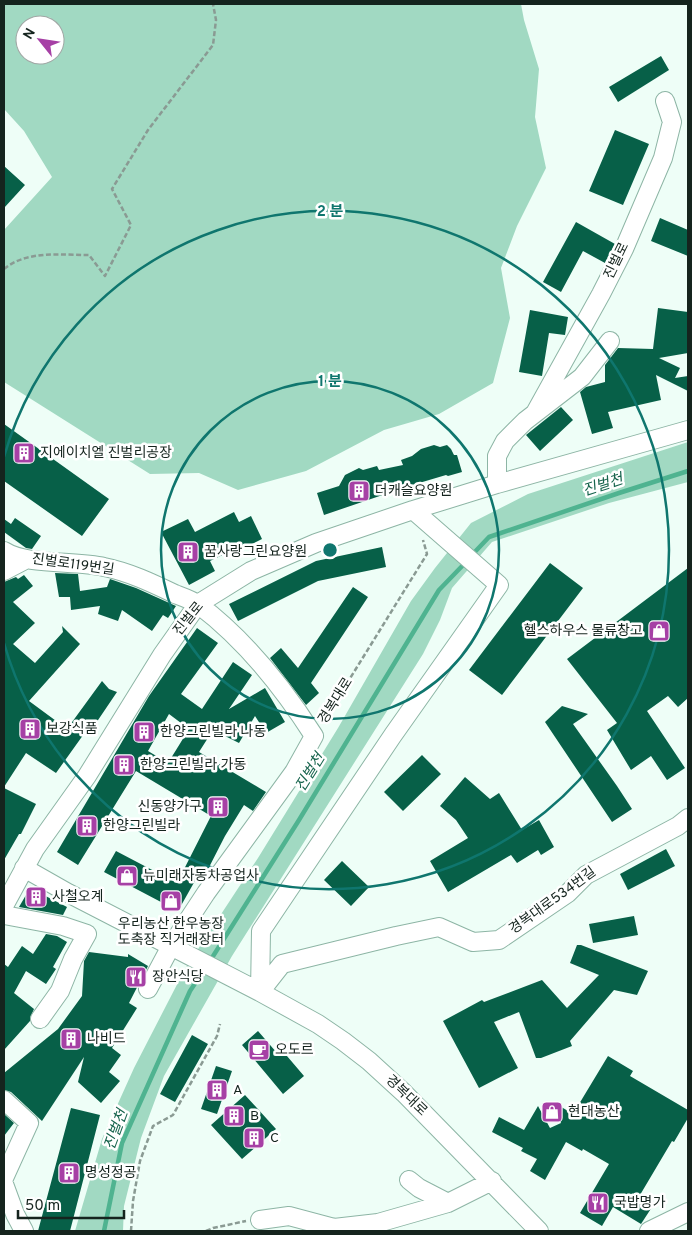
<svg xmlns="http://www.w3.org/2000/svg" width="692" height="1235" viewBox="0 0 692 1235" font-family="Overpass,'Noto Sans KR',sans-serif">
  <rect width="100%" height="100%" fill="#eefef7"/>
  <path fill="#a1d9c2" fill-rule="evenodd" d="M4,4h517l3,16 15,49 -4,48 11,51 -29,58 -16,42 9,50 -17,65 -54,31 -55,16 -78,41 -68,19 -39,-17 -49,1 -146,-92v-152l48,-53 -28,-46 -20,-22zM25,25h30v30h-30z
    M688,442v40l-79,21 -117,39 -40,46 -12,32 -17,34 -191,302 -68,120 -23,62 -17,68 -1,25h-48l27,-92 32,-71 51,-99 73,-111 80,-130 73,-127 24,-33 36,-45 57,-29z"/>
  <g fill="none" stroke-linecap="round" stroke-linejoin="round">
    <path stroke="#4fb390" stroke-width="4.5" d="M471,556l18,-19 130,-44 69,-22
      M210,961l89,-141 140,-230 27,-28
      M104,1231l18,-88 68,-152 16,-24"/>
  </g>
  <path fill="#076048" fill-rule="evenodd" d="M661,56l8,14 -51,32 -9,-15z
    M615,130l34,14 -26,61 -34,-14z
    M4,166l21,19 -21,23z
    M660,218l28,12v26l-37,-15z
    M576,222l39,22 -10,19 -22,-12 -22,41 -18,-10z
    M658,308l30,4v41l-29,5 21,10 -5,10 13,-2v15l-32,-16 5,25 -53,12 5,16 -21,6 -12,-42 6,-5 19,-5v-17l13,-17 35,1z
    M530,310l38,7 -3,18 -16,-2 -7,43 -23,-4z
    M561,407l12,13 -33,31 -14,-16z
    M4,424l105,75 -27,37 -78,-55z
    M434,445l6,2 7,-2 4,4 3,6h3l5,17 -14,4 -2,-1 -37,11 -85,29 -7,-22 22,-7 6,-11 14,-7 4,2 14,-4 2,4 24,-5 -2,-5 11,-4 9,-7z
    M234,512l5,10 12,-6 11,23 -28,14 -1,-3 -23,11 5,10 -26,14 -28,-53 27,-13 7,13z
    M15,518l26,18 -9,13 -6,-1 -22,-16v-13l7,5z
    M382,547l4,20 -68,14 -80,40 -9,-17 87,-43z
    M550,563l33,25 -81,107 -33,-25z
    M688,568v130l-10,9 -10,-11 -21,15 38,57 -18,12 -16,-24 -20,14 -24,-40 10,-7 -50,-64z
    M55,573l23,1 2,17 27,-4 3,-8 26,9 40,18 -8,12 -5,-3 -11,16 -30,-21 -4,11 -20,-7 2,-8 -29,4 -1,-13h-11z
    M24,575l9,11 -20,16 22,21 -22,21 22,19 28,-31 -1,-6 18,18 -51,57 38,28 35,-48 7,8 8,3 -23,34 -3,-2 -35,49 -30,-20 -22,34v-205l12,-5 2,2z
    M353,587l15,10 -57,86 8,10 -13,12 -36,-47 11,-10 17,20z
    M197,628l21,15 -37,51 21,15 31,-47 19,13 -23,34 36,-21 20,34 -19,11 -11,-17 -16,27 -26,-13 -14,22 67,40 -13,19 -9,-6 -19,31 -22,43 -2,2 -5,-2 -18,32 -74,-39 12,-21 61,32 34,-67 -75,-45 -58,94 -21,-13 92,-156zM169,714l20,15 -21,34 -20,-12z
    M562,706l26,8 -15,10 44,62 15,23 -20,13 -67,-100z
    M422,755l19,19 -38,37 -19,-19z
    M465,777l25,22 9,-6 23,37 17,-10 15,27 -13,8 -3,-5 -21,13 -6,-8 -63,37 -18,-31 38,-23 -12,-18 -16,-14z
    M4,788l32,16 -15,30h-2l-15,26z
    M666,849l9,17 -47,24 -8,-16z
    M342,861l27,26 -18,19 -27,-26z
    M30,888l37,19 -4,8 -44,-8z
    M634,916l4,19 -45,8 -4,-19z
    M46,934l11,2 10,6 -14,25 3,2 -10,15 -20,-13 -12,22 20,16 -4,9v3l-26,29v-86l4,3 14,-21 11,8z
    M577,945h4l67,26 -11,24 -23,-5 -44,51 2,5 -31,12h-5l-17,-46 -25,10 24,46 -39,20 -36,-67 39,-21 2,2 58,-22 25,28 32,-33 -29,-12z
    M89,952l39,5v-3l20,12 -19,37 8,5 -25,40 9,7 -12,17 11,9 -19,22 -23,-21 6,-25 -42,64 -31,-29 -7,-2v-17l54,-44 24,-33 2,-35z
    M258,1031l19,22 4,-4 23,27 -21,18 -41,-49z
    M192,1035l16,9 -33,58 -15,-8z
    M608,1056l25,15 -3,5 58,34v8l-14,24 -2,-1 -32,54 14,9 -13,20 -28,-17 -11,19 -22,-13 29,-49 -26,-15 -1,2 -16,-9 -21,38 -15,-9 7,-12 -16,-8 2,-3 -31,-16 7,-15 25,13 14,-24 12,22 11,-5 -8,-21 20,12z
    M216,1066l16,5 -15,43 -16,-5z
    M245,1095l31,34 -34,30 -31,-34z
    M71,1108l29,7 -30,116h-32z
    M4,1114l10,9 -10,13z"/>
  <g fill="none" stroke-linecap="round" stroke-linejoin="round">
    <g stroke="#8db5a5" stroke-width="20">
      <path id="minor" d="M535,413l66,-119 23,-45 39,-91 9,-36 -7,-21
        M497,484v-28l8,-15 20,-20 57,-44 28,-36
        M4,551c23,15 72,9 100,16 25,5 48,16 71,27 8,3 17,6 24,11 45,34 85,84 115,131l-20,36 -88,121 -35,53 -23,43
        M4,571l23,-12
        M24,868l44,25 192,99 58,32 25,17 26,20 35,32 135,138
        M4,906l31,-57 52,-73 75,-121 36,-51 53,-33 65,-28 97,-33 84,-26 191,-54
        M4,915l59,11 24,8 -14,25 -13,32 -20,28
        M260,992l1,-61 132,-196 106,-150 -86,-75
        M260,992l22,-28 114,-28 43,-9 34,15 26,-2 69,-47 18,-18 92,-49 10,-8
        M4,1100l25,23 -25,55
        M409,1180l10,8 29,15
        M4,1184l11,30 9,17
        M260,1220l29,-4 45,12 44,-5 70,-20 44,-22
        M649,1231l39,-19"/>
    </g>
    <path stroke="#8a9a93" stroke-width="2.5" stroke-dasharray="5 2.5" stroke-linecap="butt" d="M4,269c23,-19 57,-14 85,-14l16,21 26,-51 -19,-36 36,-59 65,-85 3,-25 -3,-16
      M323,722l104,-168 -4,-14
      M131,1231l2,-30 7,-40 13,-35 20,-11 44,-79 3,-12
      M206,1231l7,-3 33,-7"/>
    <use href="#minor" stroke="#fff" stroke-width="18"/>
  </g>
  <g fill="none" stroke="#0f766e" stroke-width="2.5">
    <circle cx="330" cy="550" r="169"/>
    <path d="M4 457A339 339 0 1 1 4 643"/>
  </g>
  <defs>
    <g id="building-square" transform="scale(1.125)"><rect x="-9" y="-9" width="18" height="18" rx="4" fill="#a640a5" stroke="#fff"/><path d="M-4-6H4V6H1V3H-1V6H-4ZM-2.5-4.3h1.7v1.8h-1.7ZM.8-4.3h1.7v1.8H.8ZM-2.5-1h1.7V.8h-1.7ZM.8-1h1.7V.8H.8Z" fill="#fff"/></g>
    <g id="shop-square" transform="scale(1.125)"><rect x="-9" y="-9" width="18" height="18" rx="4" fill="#a640a5" stroke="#fff"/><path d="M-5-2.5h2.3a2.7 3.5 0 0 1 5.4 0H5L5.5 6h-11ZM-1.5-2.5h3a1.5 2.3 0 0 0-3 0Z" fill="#fff"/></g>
    <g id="restaurant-square" transform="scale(1.125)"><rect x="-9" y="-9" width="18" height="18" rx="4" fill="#a640a5" stroke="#fff"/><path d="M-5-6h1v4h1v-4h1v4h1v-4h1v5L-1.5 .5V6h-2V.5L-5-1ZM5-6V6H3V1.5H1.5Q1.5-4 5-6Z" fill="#fff"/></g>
    <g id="cafe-square" transform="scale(1.125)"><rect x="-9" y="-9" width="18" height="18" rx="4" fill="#a640a5" stroke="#fff"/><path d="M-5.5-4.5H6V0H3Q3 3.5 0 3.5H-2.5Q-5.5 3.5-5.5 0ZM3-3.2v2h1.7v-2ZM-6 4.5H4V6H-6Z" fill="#fff"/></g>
  </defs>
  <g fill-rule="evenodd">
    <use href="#building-square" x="24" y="453"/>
    <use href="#building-square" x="359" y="491"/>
    <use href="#building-square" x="188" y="552"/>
    <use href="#shop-square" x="659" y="631"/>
    <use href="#building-square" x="30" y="729"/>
    <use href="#building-square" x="144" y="732"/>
    <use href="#building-square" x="124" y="765"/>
    <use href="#building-square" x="218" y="807"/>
    <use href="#building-square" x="87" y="826"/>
    <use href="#shop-square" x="127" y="876"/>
    <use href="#building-square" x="36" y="897"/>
    <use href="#shop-square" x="171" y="901"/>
    <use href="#restaurant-square" x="136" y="977"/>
    <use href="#building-square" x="71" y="1039"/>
    <use href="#cafe-square" x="259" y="1050"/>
    <use href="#building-square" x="217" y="1090"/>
    <use href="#shop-square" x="552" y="1112"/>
    <use href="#building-square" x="234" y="1116"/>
    <use href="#building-square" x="254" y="1138"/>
    <use href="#building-square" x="69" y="1173"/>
    <use href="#restaurant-square" x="598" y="1203"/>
  </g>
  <g text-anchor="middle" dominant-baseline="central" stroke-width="5" stroke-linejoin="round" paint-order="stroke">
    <g font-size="14" fill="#15241e" stroke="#fff">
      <text transform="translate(617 261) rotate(-64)">진벌로</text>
      <text transform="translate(73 565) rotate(8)">진벌로119번길</text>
      <text transform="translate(189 619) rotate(-51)">진벌로</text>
      <text transform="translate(336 701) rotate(-58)">경복대로</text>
      <text transform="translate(553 901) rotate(-36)">경복대로534번길</text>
      <text transform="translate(406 1096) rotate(44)">경복대로</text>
    </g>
    <g font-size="14" fill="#15241e" stroke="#fff" text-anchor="start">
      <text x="40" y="453">지에이치엘 진벌리공장</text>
      <text x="375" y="491">더캐슬요양원</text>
      <text x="204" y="552">꿈사랑그린요양원</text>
      <text x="643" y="631" text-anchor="end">헬스하우스 물류창고</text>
      <text x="46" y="729">보강식품</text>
      <text x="160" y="732">한양그린빌라 나동</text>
      <text x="140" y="765">한양그린빌라 가동</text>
      <text x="202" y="807" text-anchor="end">신동양가구</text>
      <text x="103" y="826">한양그린빌라</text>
      <text x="143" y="876">뉴미래자동차공업사</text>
      <text x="52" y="897">사철오계</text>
      <text x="171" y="924" text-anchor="middle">우리농산 한우농장<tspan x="171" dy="16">도축장 직거래장터</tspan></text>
      <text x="152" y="977">장안식당</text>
      <text x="87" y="1039">나비드</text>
      <text x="275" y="1050">오도르</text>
      <text x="233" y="1090">A</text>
      <text x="568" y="1112">현대농산</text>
      <text x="250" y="1116">B</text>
      <text x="270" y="1138">C</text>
      <text x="85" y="1173">명성정공</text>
      <text x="614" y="1203">국밥명가</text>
    </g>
    <g font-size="15" font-style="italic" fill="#17644d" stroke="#fff">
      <text transform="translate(603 486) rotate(-18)">진벌천</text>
      <text transform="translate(311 773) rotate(-58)">진벌천</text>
      <text transform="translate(117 1130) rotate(-70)">진벌천</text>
    </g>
  </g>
  <circle cx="330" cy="550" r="8" fill="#0f766e" stroke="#fff" stroke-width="2.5"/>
  <g font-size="15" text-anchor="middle" font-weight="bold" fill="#0f766e" stroke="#fff" stroke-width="5" stroke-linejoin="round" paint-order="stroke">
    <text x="330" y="216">2 분</text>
    <text x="330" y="386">1 분</text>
  </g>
  <rect width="692" height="1235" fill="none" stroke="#15241e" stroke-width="10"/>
  <g transform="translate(40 40) rotate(300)"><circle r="24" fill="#ffffff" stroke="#a1a7a5"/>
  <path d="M0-4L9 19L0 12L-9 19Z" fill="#a640a5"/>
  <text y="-8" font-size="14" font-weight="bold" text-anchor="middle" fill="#15241e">N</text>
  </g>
  <path d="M18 1210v8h106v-8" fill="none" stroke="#15241e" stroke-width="2.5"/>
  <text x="25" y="1210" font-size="15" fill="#15241e" stroke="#ffffff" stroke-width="4" paint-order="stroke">50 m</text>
</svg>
